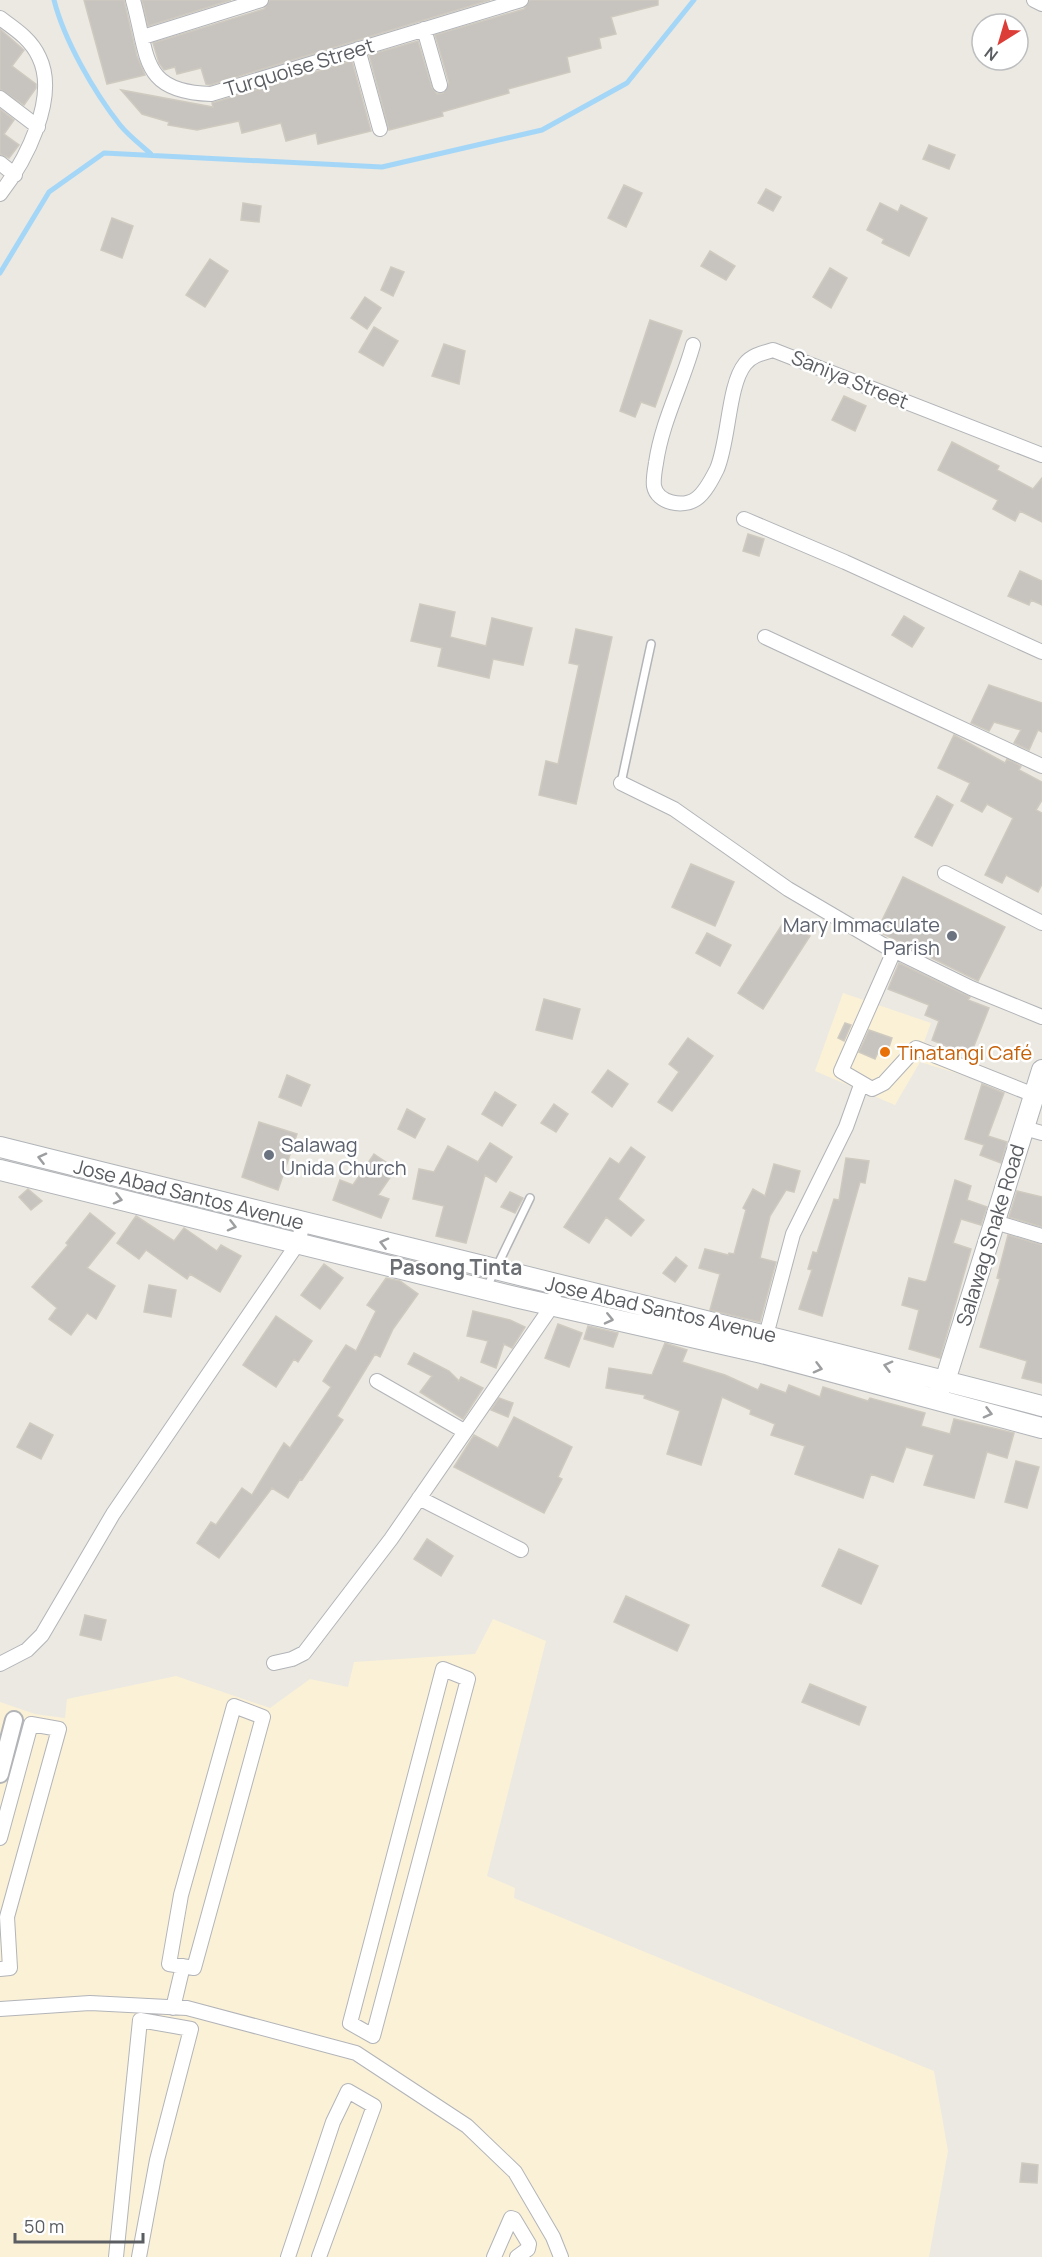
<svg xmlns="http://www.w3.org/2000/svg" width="1042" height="2257" viewBox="0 0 1042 2257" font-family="Manrope,sans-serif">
  <rect width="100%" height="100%" fill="#ebe9e1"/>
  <path fill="#fbf1d7" d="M843,993l88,30 -7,19 86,36 -2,11 -88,-27 -25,43 -80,-34z
    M493,1619l53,22 -59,235 28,12 -1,10 420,173 14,80 -19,106h-929v-555l35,12 30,4 2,-19 109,-23 94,32 40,-29 38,8 6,-25 121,-8z"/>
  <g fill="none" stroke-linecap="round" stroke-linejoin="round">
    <path stroke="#a4d6f8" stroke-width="5" d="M54,0c10,40 40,92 66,125 9,11 21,20 31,29
      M0,273l49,-81 55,-39 278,14 160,-37 85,-47 67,-83"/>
  </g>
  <path fill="#c7c3be" stroke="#cfcac0" stroke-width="1.5" d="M84,0h40l13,56 8,19 -38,9z
    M142,0h89l-83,26z
    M270,0h220l-280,85 -4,-1 -5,-16 -24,6 -2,-7 -11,3 -5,-7 -6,-20 111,-34z
    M530,0h128v5l-47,12 5,17 -17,4 2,10 -34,9 3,15 -62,17 1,4 -67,19 1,4 -54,14 -20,-75 49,-14 14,47 5,6 6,-1 6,-10 -14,-48 89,-26z
    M0,29l24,21 -12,16 24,18v4l-12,17 -24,-16z
    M352,61l19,70 -53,13 -2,-11 -30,8 -5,-18 -39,10 -3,-12 -42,9 -29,-5 1,-3 -27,-8 -21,-24 92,17 -1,-4z
    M0,109l14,11 -10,14 15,11 -10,13 -9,-4z
    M929,145l26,10 -6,14 -26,-10z
    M624,185l18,8 -16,34 -18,-9z
    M766,189l15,8 -8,14 -15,-8z
    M243,203l18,3 -2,16 -18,-2z
    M880,203l18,9 3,-7 26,13 -18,38 -27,-13 2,-4 -17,-9z
    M112,218l21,8 -11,32 -21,-8z
    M710,251l25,15 -9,14 -25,-14z
    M210,259l18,12 -23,36 -19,-12z
    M391,267l13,5 -11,24 -12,-6z
    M830,268l17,10 -16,30 -18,-11z
    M365,297l16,11 -14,21 -16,-11z
    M650,320l32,11 -27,76 -14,-5 -6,15 -15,-6z
    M374,327l24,14 -15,25 -24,-14z
    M444,344l21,7 -6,33 -27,-8z
    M844,396l22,10 -11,25 -23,-11z
    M952,442l47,24 -2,4 36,19 9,-11v44l-22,-11 -5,10 -22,-12 5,-9 -60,-30z
    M748,534l16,5 -5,17 -16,-5z
    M1020,571l22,10v24l-11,-5 -2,5 -21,-9z
    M420,604l35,8 -5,25 36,9 6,-28 40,10 -9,37 -30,-6 -4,19 -51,-12 4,-18 -31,-7z
    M904,616l20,12 -12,19 -20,-12z
    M576,629l36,8 -36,167 -37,-9 7,-34 12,3 21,-99 -10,-2z
    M989,685l53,18v29l-4,-2 -9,20 -15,-7 7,-13 -27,-8 -5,9 -18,-8z
    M954,735l51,28 2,-4 14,7 -2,4 23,12v18l-6,10 6,3v71l-4,8 -32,-17 -4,8 -17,-8 28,-57 -26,-14 -5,8 -21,-11 9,-18 -32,-15z
    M937,796l16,9 -21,41 -17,-9z
    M691,864l43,18 -19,44 -43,-19z
    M903,877l102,50 -27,54 -101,-50z
    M785,920l25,16 -47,73 -25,-16z
    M707,933l24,12 -11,21 -24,-13z
    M899,963l71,34 -2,3 21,8 -19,48 -38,-16 7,-19 -14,-6 4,-10 -41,-16z
    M544,999l36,10 -8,30 -36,-9z
    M845,1023l6,2 -7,16 -6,-3z
    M869,1030l23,8 -4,12 -8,-2 -5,11 -16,-7z
    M688,1038l25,18 -41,55 -14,-9 21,-30 -10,-8z
    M608,1070l20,14 -16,23 -20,-15z
    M287,1075l23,10 -9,21 -22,-9z
    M982,1084l22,9 -16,43 19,6 -6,21 -21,-8 4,-10 -19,-6z
    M495,1092l21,13 -14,21 -20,-12z
    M554,1104l14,10 -12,18 -15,-9z
    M407,1109l18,10 -10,19 -17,-9z
    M259,1122l38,12 -19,56 -36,-13z
    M490,1143l22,14 -16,25 -11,-7 -19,68 -30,-7 8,-30 -31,-7 6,-30 15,3 14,-26 30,16z
    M631,1147l14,10 -27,42 26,21 -13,16 -25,-19 -17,26 -25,-16 46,-69 9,6z
    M374,1154l22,15 -18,26 11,4 -8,19 -48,-18 7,-20 13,5z
    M846,1158l23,3 -4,22 -5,-1 -38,134 -23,-7 13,-39 -4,-1 5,-17 4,1 17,-54 5,1z
    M774,1164l26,7 -6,21 -8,-2 -16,26 -10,42 16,4 -16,60 -50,-12 10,-36 -21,-6 6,-19 23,6 1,-2 5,1 12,-44 -3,-2 10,-19 12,7z
    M955,1180l16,6 -4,14 20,7 -6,18 -20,-6 -8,24 18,6 -31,109 -31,-9 10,-39 -17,-5 7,-27 16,4 2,-2z
    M28,1189l14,12 -11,9 -12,-13z
    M1017,1191l25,6v30l-33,-10z
    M510,1192l13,6 -8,15 -14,-6z
    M90,1213l25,20 -28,35 28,18 -19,33 -9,-6 -16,22 -22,-16 8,-11 -25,-21 36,-42 -2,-2z
    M136,1216l38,25 10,-13 33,23 4,-6 20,11 -21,36 -30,-18 -3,5 -41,-29 -7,9 -22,-16z
    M1008,1235l34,10v138l-20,-5 5,-17 -47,-14 20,-68 -3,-1z
    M676,1257l11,9 -12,16 -12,-9z
    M324,1264l19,14 -23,31 -19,-14z
    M386,1278l14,3 18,13 -25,35 -13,28 -5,-3 -38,62 6,4 -41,60 -2,-1 -12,19 -16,-10 -53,70 -22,-15 14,-21 5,3 26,-37 10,7 32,-52 6,5 41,-61 -8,-6 8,-13 15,-23 10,6 20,-40 -9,-6z
    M149,1285l27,5 -5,27 -27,-5z
    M473,1311l37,9 15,7 -13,21 -8,-4 -8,24 -15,-6 7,-21 -21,-5z
    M276,1316l36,25 -14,21 -4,-3 -18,28 -33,-22z
    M558,1324l24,9 -13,34 -24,-9z
    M588,1326l30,7 -5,14 -29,-8z
    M665,1343l22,7 -5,12 43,13 33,15 3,-6 25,9 3,-8 31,12 3,-10 45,14 2,-3 55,15 -4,13 29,8 4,-15 60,14 -7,25 -20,-6 -13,46 -50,-13 10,-30 -28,-8 -13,35 -22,-8 -8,24 -68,-24 10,-28 -34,-11 4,-11 -25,-10 1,-4 -29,-13 -21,68 -34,-11 13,-43 -36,-13 1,-3 -39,-7 3,-20 43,7z
    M414,1353l35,18 10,10 2,-4 22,11 -20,31 -43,-27 12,-16 -24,-12z
    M499,1398l14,5 -5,14 -17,-7z
    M514,1417l58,30 -14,30 4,2 -18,34 -90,-46 20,-32 24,13z
    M30,1423l23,12 -12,24 -24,-12z
    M1016,1461l23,6 -12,41 -22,-6z
    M427,1539l26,17 -12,20 -27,-17z
    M839,1549l39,17 -17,38 -39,-18z
    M626,1596l63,29 -12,26 -63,-29z
    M85,1615l21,5 -5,20 -21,-5z
    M810,1684l56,23 -7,18 -57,-23z
    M1022,2163l16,2 -1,18 -17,-1z"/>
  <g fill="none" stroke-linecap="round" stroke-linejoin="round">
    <g stroke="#b2b4b8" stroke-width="10">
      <path id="service" d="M621,783l30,-139
        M487,1287l43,-89"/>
    </g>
    <g stroke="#b2b4b8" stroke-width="16">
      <path id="minor" d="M133,0c16,57 7,92 78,94l310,-94
        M1034,0l8,4
        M0,18c15,11 31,21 39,39 20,41 -14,105 -39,137
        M424,29l16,56
        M143,37l118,-37
        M358,49l22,80
        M0,98l38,29
        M0,163l15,12
        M693,345c-11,40 -31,76 -37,118 -1,6 -3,16 -2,23 3,17 29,22 42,13 9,-6 16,-20 21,-30 12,-28 11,-84 28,-105 7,-9 18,-11 28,-14l269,105
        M744,519l101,43 197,90
        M765,637l277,129
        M621,783l53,26 114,80 97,57 86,42 71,29
        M945,873l97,50
        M894,951l-53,120 31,18 12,-6 32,-35 118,47
        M1024,1128l18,5
        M995,1222l47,14
        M764,1343l29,-109 53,-107 15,-42
        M377,1381l87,50
        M419,1498l102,52
        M274,1663l18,-4 12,-6 87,-114 161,-233 2,-8
        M0,1664l27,-14 15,-15 71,-121 185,-271 5,-20
        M443,1669l25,10 -95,357 -23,-13z
        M234,1706l29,11 -69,251 -25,-4 12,-69z
        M0,1838l31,-114 28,5 -52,188 3,51 -10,1
        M173,2008l10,-42
        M0,2009l90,-6 97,5 169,45 111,73 48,46 38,65 8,20
        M116,2257l24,-237 51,9 -34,131 -18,97
        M288,2257l45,-135 15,-31 26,15 -55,151
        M494,2257l17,-39 3,1 15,25 -1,5 -11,8"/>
    </g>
    <g stroke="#b2b4b8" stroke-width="20">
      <path id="tertiary" d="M0,1774l14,-54"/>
    </g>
    <g stroke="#b1b4b8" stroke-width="22">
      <path id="secondary" d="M0,1147c347,87 696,169 1042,259
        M0,1170l515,127 247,56 280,75
        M939,1390l6,-9 97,-311"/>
    </g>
    <use href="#service" stroke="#fff" stroke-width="7"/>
    <use href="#minor" stroke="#fff" stroke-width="14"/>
    <use href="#tertiary" stroke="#fff" stroke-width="16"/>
    <use href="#secondary" stroke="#fff" stroke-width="20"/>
  </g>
  <defs><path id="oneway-chevron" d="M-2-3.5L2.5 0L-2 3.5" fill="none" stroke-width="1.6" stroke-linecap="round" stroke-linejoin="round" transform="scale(1.5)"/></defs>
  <g stroke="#9c9ea0">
    <use href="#oneway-chevron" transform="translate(42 1158) rotate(-166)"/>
    <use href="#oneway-chevron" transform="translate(118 1199) rotate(14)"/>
    <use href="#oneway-chevron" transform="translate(232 1226) rotate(14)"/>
    <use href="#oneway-chevron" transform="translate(384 1243) rotate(-166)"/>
    <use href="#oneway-chevron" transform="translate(609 1319) rotate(13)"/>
    <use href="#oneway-chevron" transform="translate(888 1366) rotate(-165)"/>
    <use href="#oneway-chevron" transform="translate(818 1368) rotate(15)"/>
    <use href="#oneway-chevron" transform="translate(988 1413) rotate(15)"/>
  </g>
  <g fill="#6b7280" stroke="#fff" stroke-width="2">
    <circle cx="952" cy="936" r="6"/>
    <circle cx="269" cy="1155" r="6"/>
  </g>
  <circle fill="#e8710a" stroke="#fff" stroke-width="2" cx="885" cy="1052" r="6"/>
  <g text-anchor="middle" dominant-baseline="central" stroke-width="5" stroke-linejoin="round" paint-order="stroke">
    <g font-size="20" fill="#5a5d61" stroke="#fff">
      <text transform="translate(299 67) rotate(-17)">Turquoise Street</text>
      <text transform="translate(850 379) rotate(22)">Saniya Street</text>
      <text transform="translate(189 1194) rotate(14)">Jose Abad Santos Avenue</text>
      <text transform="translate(990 1235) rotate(-73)">Salawag Snake Road</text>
      <text transform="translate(661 1309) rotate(13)">Jose Abad Santos Avenue</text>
    </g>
    <g font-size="20" fill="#5b616d" stroke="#fff" text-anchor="end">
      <text x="940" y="924">Mary Immaculate<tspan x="940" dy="23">Parish</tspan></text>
      <text x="281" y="1144" text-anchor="start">Salawag<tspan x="281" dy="23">Unida Church</tspan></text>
    </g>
    <g font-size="20" fill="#c56008" stroke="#fff" text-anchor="start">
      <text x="897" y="1052">Tinatangi Café</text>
    </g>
    <g font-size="21" font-weight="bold" fill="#6b6f73" stroke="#fff">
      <text x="456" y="1267">Pasong Tinta</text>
    </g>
  </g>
  <g transform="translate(1000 42) rotate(217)"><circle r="28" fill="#ffffff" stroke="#bdbec0" stroke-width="1.5"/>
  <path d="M0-4.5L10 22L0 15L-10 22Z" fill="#dc3e37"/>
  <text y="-9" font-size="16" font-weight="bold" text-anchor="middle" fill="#5a5d61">N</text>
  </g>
  <path d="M15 2233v9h128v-9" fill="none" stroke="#5a5d61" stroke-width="3"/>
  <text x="24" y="2233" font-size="18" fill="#5a5d61" stroke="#ffffff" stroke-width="4.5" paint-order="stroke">50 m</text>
</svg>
